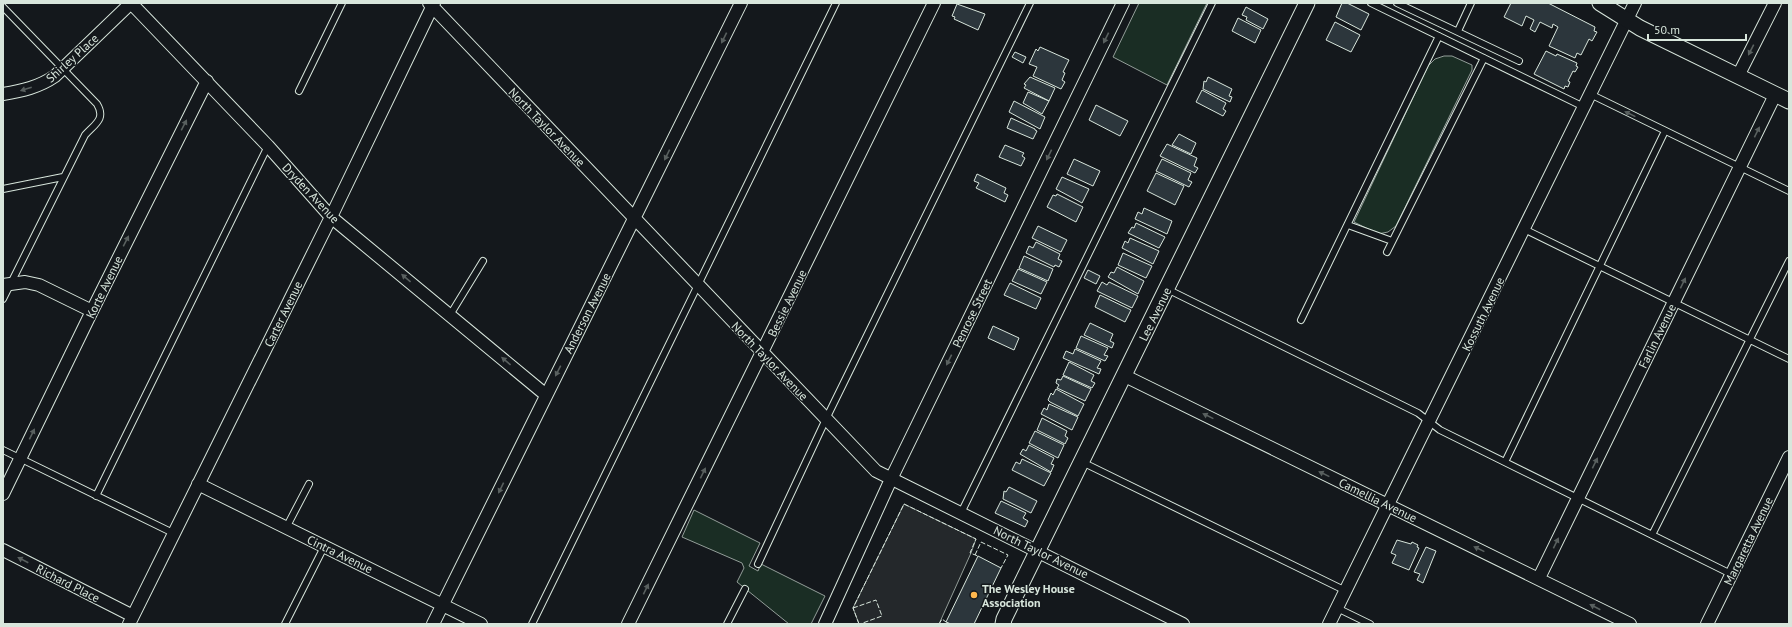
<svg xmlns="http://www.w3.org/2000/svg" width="1792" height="627" viewBox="0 0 1792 627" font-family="'PT Sans',sans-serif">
  <rect width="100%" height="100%" fill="#14181c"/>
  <path fill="#1a2d24" stroke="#939e99" d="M1139,3h68l-40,82 -54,-28z
    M1444,56h8l20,9v5l-76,156 -8,6 -10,2 -24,-12 74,-156 7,-7z
    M694,510l66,33 -11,23 9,5 3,-7 64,32 -14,28h-22l-52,-42 7,-14 -2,-5 -60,-26z"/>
  <path fill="#24282b" stroke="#939e99" d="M904,504l72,35 -5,14 -32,71h-80l-6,-16z"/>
  <path fill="#2c363c" stroke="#d8e6dc" d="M1342,3h5l22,11 -8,16 -25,-13z
    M1511,3h37l47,24 -1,4 3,1 -5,9 -3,-2 -8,16 -4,-2 -2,5 -26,-12 9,-19 -5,-3 -1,4 -12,-6 -5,10 -5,-3 4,-9 -8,-4 -4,10 -18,-9z
    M957,4l28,10 -7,16 -24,-11 1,-2 -3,-1z
    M1246,7l22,12 -5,10 -17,-9 1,-3 -5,-2z
    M1238,18l23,12 -6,13 -23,-12z
    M1335,22l25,13 -9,17 -25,-12z
    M1040,47l29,13 -6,12 2,1 -3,7 3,2 -4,7 -28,-13 4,-9 -8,-3 7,-15 2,2z
    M1546,51l10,5 1,-2 20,9 -1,3 2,1 -3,5 -2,-1 -5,10 2,1 -2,5 -3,-1 -1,3 -30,-15z
    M1015,52l11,5 -3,6 -11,-6z
    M1030,77l25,11 -6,13 -25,-13 2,-3 -2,-1z
    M1208,77l24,12 -3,7 3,1 -2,5 -27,-13 1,-8 2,1z
    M1202,90l24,13 -3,6 3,2 -3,5 -27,-14z
    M1028,92l21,9 -7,13 -19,-11z
    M1014,101l31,16 -5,12 -31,-17z
    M1096,105l32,16 -8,15 -31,-16z
    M1011,118l24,11v1l2,1 -4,8 -26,-11z
    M1179,134l17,9 -5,11 -19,-9z
    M1167,144l30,14 -3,8 4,2 -3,5 -35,-17z
    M1005,145l19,8 -2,3 3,2 -4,8 -22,-9z
    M1074,159l26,12 -7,15 -26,-12z
    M1162,159l29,14 -3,7 4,2 -3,5 -33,-16z
    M1156,173l28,13 -9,19 -28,-14z
    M977,174l29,14 -2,5 4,2 -3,7 -29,-14 3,-5 -5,-2z
    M1062,177l27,12 -7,14 -26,-14z
    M1057,194l26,13 -7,15 -29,-15 6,-12 3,1z
    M1144,208l28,13 -5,13 -32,-15 3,-7 4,2z
    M1136,223l29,14 -6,11 -31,-15 4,-6 2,1z
    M1038,226l29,14 -6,12 -29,-14z
    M1130,238l29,13 -6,13 -31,-16 3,-7 3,2z
    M1036,242l24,12 -2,5 4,2 -3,6 -4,-2 -1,2 -28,-14 3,-7 4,2z
    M1123,253l29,13 -6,12 -28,-13z
    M1024,256l29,13 -5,12 -29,-13z
    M1117,267l27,14 -6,13 -30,-17 3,-5 3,1z
    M1018,269l29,13 -6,12 -29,-13z
    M1088,270l12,6 -4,8 -12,-6z
    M1102,282l5,3 2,-3 29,14 -6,12 -35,-17z
    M1010,283l31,15 -5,11 -32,-14z
    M1100,295l31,15 -6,12 -30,-15z
    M1090,323l23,11 -3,7 4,2 -2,5 -28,-13z
    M993,326l26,12 -5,12 -26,-12z
    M1081,336l27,12 -4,7 4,1 -3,5 -29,-13z
    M1075,349l26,12 -4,7 4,1 -2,5 -36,-16 3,-7 7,3z
    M1069,362l25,13 -3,6 4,2 -3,5 -29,-13z
    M1063,376l28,13 -6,12 -28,-13 2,-3 -3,-2 1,-4 4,1z
    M1056,389l28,15 -6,12 -28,-14 -2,-2 3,-7 2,2z
    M1049,404l29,13 -6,13 -31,-16 3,-6 3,2z
    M1042,418l25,13 -2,5 3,2 -3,6 -28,-14z
    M1035,431l29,14 -6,13 -29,-15z
    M1029,445l25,13 -3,6 3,1 -3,7 -31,-18 3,-5 3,2z
    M1022,459l29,14 -7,13 -32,-16 4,-8 4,2z
    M1009,487l28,14 -6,12 -28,-14 1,-8 2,1z
    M1001,501l25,12 -3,5 5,3 -3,6 -30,-14z
    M1397,540l14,4 1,-2 6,3 -1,2 2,1 -10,22 -17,-7 4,-8 -5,-2z
    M1426,547l10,4 -13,32 -6,-3 3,-6 -6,-2z
    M978,556l23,12 -27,56h-23l-5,-2z"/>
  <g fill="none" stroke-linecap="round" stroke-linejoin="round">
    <g stroke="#d8e6dc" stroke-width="8">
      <path id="service" d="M1371,3l213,104
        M1397,3l122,58
        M3,7l94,97c9,15 -2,20 -12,31l-82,164
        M1458,31l13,-28
        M299,91l43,-88
        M1590,94l199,97
        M3,189l60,-12
        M1348,225l44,16
        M1524,229l265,130
        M1387,252l97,-194
        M1167,289l251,124 22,17 291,144
        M450,315l33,-54
        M1301,320l138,-284
        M3,450l170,83
        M1082,462l264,129
        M1505,462l160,-331
        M96,496l172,-350
        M961,513l251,-510
        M286,528l23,-44
        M1652,535l137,-274
        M758,564l68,-145 204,-416
        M1337,608l33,16
        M285,624l39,-77
        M532,624l304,-621
        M727,624l18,-35"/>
    </g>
    <g stroke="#d8e6dc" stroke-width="14">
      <path id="minor" d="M131,3l137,143 63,71 215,178
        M429,3l447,468 307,153
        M1738,76l37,-73
        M3,94c19,-3 36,-7 52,-18l76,-73
        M3,285l22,-3 14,3 53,26
        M1125,376l505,248
        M198,484l283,140
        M3,494l89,-183 115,-230
        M3,550l130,66
        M1539,578l236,-483
        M129,624l202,-407 103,-214
        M433,624l308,-621
        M628,624l306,-621
        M825,624l67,-147 231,-474
        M1329,624l306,-621
        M1707,624l82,-167"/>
    </g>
    <g stroke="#d8e6dc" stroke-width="17">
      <path id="tertiary" d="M1600,3l40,25 149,73
        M1003,624l1,-5 303,-616"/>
    </g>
    <use href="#service" stroke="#14181c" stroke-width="6"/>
    <use href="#minor" stroke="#14181c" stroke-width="12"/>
    <use href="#tertiary" stroke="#14181c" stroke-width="15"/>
    <path stroke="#d8e6dc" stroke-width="1" stroke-dasharray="5 2" stroke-linecap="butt" d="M975,555l6,-13 27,13 -7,13
      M853,608l23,-8 6,16 -22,8
      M859,624l-6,-16 51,-104 72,35 -6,14 8,3
      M939,624l3,-5 4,3"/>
  </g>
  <defs><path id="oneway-solid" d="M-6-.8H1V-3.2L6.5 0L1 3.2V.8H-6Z"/></defs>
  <g fill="#59605f">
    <use href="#oneway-solid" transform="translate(724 38) rotate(116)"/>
    <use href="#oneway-solid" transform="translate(1106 38) rotate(116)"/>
    <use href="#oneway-solid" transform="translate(1751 50) rotate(117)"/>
    <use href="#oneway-solid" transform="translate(26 89) rotate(163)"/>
    <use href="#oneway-solid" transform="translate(1630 114) rotate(-154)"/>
    <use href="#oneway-solid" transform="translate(184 125) rotate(-63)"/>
    <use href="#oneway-solid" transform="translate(1757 132) rotate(-64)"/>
    <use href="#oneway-solid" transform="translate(667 155) rotate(116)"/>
    <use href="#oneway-solid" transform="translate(1049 155) rotate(116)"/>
    <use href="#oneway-solid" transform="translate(126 241) rotate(-63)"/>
    <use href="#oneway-solid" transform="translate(406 278) rotate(-140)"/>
    <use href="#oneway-solid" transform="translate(1683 283) rotate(-64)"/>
    <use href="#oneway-solid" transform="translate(949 360) rotate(116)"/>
    <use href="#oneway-solid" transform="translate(506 361) rotate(-140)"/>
    <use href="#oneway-solid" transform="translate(558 371) rotate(117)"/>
    <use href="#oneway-solid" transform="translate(1208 416) rotate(-154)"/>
    <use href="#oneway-solid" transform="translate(32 434) rotate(-64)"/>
    <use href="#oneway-solid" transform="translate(1595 463) rotate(-64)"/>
    <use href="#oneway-solid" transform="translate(703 473) rotate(-64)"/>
    <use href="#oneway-solid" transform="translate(1324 474) rotate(-154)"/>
    <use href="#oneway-solid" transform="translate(501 488) rotate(116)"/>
    <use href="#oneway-solid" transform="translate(1556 543) rotate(-64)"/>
    <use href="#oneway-solid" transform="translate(1479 549) rotate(-154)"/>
    <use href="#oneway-solid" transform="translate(23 560) rotate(-153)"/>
    <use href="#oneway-solid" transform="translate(646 589) rotate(-64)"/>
    <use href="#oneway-solid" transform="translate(1595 607) rotate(-153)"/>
  </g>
  <circle fill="#ffb74d" stroke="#14181c" stroke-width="1.5" cx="974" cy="595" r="4"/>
  <g text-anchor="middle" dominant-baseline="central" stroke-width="3" stroke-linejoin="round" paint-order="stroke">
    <g font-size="12" fill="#d8e6dc" stroke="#14181c">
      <text transform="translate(72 58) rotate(-42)">Shirley Place</text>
      <text transform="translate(547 127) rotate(46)">North Taylor Avenue</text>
      <text transform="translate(311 193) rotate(47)">Dryden Avenue</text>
      <text transform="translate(104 287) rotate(-64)">Korte Avenue</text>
      <text transform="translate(787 303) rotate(-64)">Bessie Avenue</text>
      <text transform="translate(587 313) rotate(-63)">Anderson Avenue</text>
      <text transform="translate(972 313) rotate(-64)">Penrose Street</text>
      <text transform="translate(283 314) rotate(-64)">Carter Avenue</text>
      <text transform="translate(1155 314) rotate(-64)">Lee Avenue</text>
      <text transform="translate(1483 314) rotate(-64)">Kossuth Avenue</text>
      <text transform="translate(1657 336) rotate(-64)">Farlin Avenue</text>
      <text transform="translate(770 361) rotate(46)">North Taylor Avenue</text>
      <text transform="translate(1378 500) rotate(26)">Camellia Avenue</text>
      <text transform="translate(1748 541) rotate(-64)">Margaretta Avenue</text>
      <text transform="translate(1041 552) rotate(26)">North Taylor Avenue</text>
      <text transform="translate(340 554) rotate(26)">Cintra Avenue</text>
      <text transform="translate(68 583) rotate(27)">Richard Place</text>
    </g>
    <g font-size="12" font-weight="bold" fill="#d8e6dc" stroke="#14181c" text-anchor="start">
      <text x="982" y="588">The Wesley House<tspan x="982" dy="14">Association</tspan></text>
    </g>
  </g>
  <rect width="1792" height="627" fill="none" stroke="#d8e6dc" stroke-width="8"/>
  <path d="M1648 34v6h98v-6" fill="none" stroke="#d8e6dc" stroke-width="2"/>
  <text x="1654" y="34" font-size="12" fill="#d8e6dc" stroke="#14181c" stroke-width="3" paint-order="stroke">50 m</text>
</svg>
